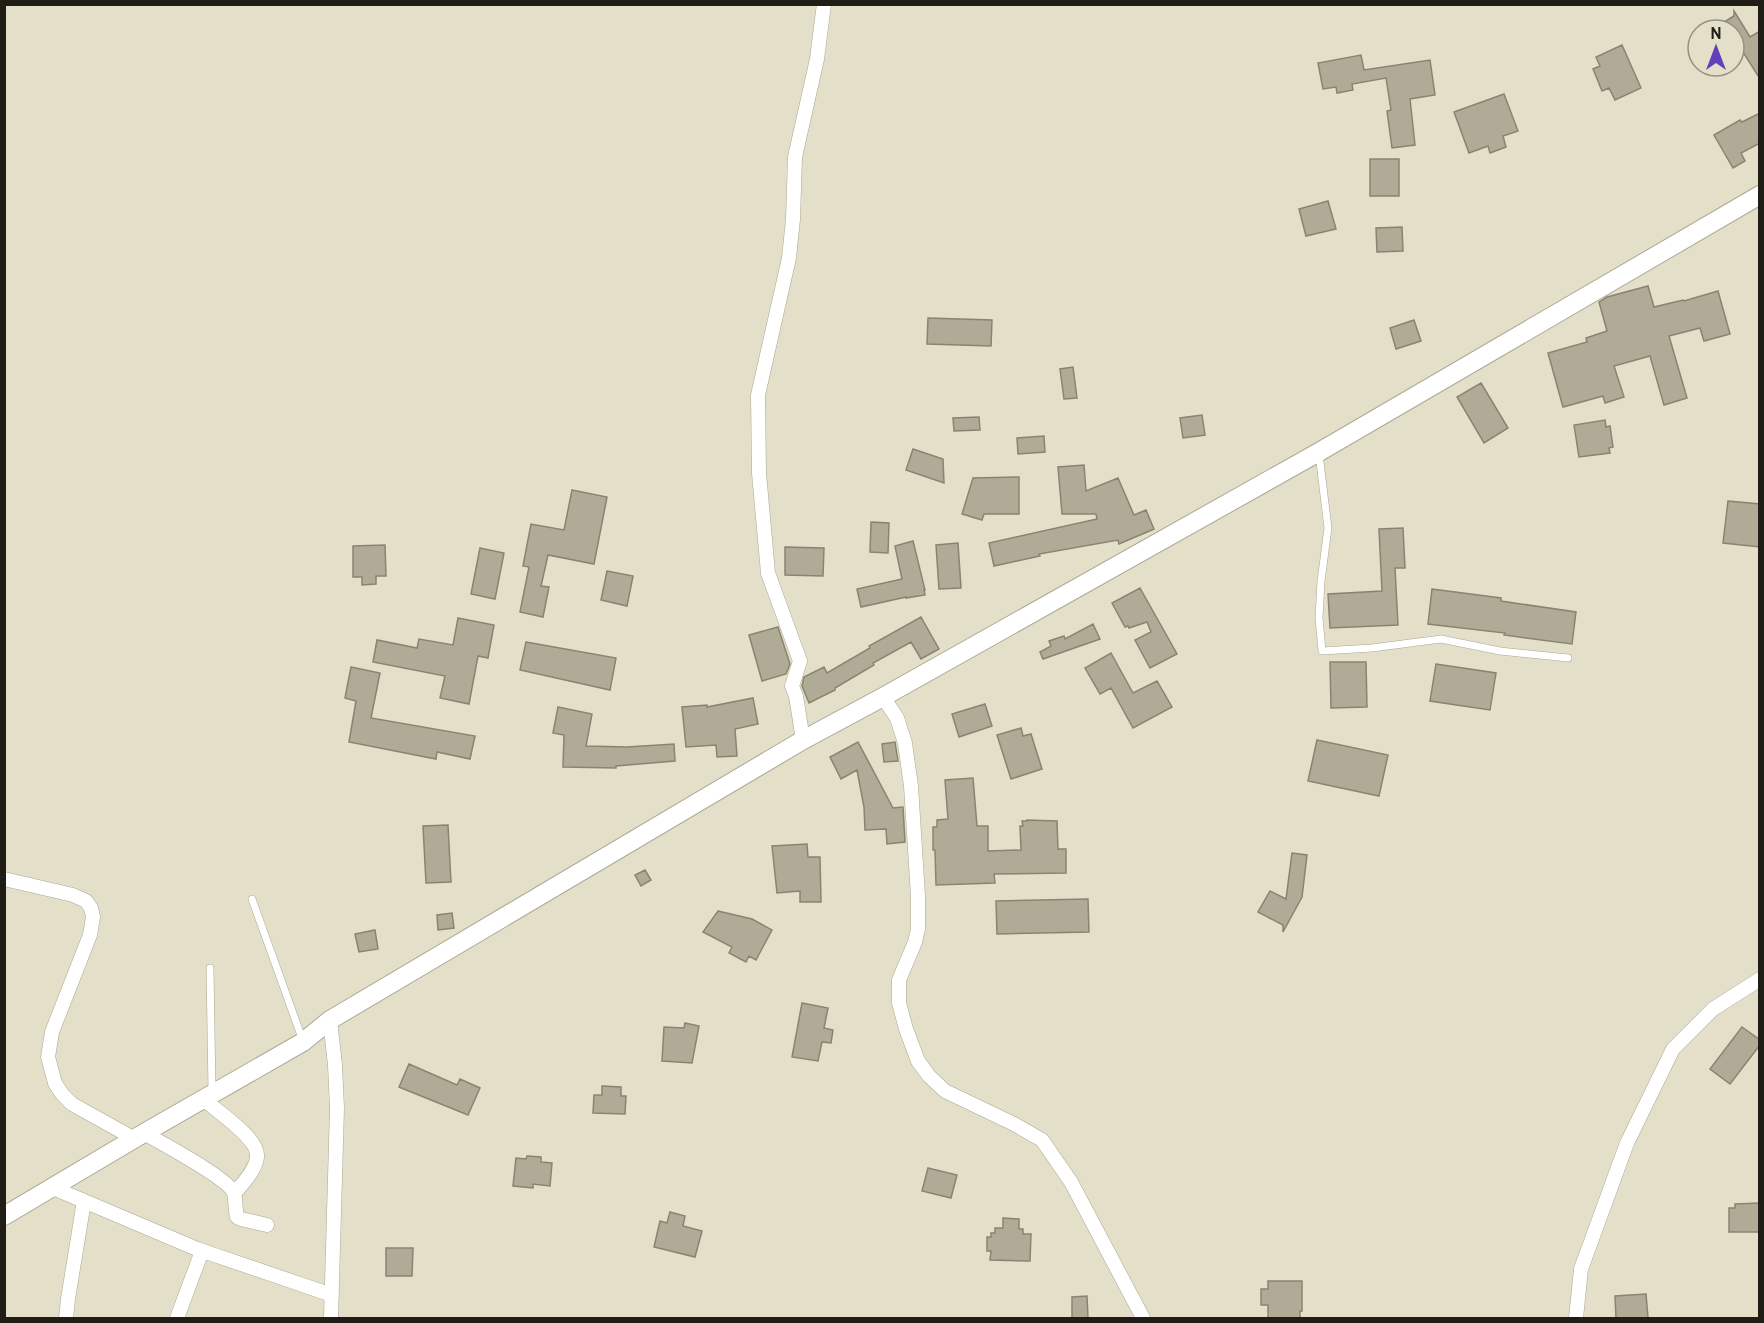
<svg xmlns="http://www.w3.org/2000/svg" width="1764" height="1323" viewBox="0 0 1764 1323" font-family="Overpass,sans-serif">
  <rect width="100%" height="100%" fill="#e4dfc9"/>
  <path fill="#b0ab97" stroke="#898470" stroke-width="1.5" d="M1734,11l16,26 10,-6v48l-17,-27 -9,6v-28h-23l23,-14z
    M1622,45l19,43 -26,12 -6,-12 -7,3 -9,-22 7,-3 -4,-9z
    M1361,55l3,15 66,-10 5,35 -25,4 5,46 -23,3 -5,-37 4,-1 -5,-32 -34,6 1,6 -16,3 -1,-6 -13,2 -5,-26z
    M1504,94l14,37 -15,5 3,11 -16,6 -2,-7 -19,7 -15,-41z
    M1760,113v30l-19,10 4,8 -12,7 -19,-33 26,-15 2,2z
    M1370,159h29v37h-29z
    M1328,201l8,28 -30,7 -7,-27z
    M1402,227l1,24 -26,1 -1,-24z
    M1648,286l6,21 29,-7 1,1 34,-10 12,43 -26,7 -4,-13 -31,8 18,62 -23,7 -14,-49 -36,10 10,31 -19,6 -2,-7 -40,11 -15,-54 39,-11 -1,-4 21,-7 -8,-29 8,-5z
    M928,318l64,2 -1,26 -64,-2z
    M1414,320l7,21 -25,8 -6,-21z
    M1073,367l4,31 -13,1 -4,-30z
    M1481,383l27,45 -24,15 -27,-46z
    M1202,415l3,20 -22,3 -3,-20z
    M979,417l1,13 -26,1 -1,-13z
    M1605,420l1,7 4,-1 3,21 -4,1 1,5 -31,4 -5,-32z
    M1044,436l1,16 -27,2 -1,-16z
    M913,449l30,10 1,24 -38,-13z
    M1084,465l2,26 32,-13 16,37 12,-5 8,19 -35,15 -1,-4 -79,14 1,2 -46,10 -5,-23 108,-24 -1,-5h-34l-4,-47z
    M1019,477v37h-35l-2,6 -20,-6 11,-36z
    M572,490l35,7 -13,67 -46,-9 -7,31 8,1 -6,30 -23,-5 9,-45 -6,-1 8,-42 33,6z
    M1728,501l32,3v43l-37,-4z
    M871,522l18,1 -1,30 -18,-1z
    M1403,528l2,40h-10l3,57 -68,3 -2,-34 54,-3 -3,-62z
    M913,541l12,49h-1l1,5 -19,3v-1l-45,10 -4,-18 45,-10 -7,-33z
    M958,543l3,45 -22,1 -3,-44z
    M385,545l1,31h-10v8l-14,1v-8h-9v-31z
    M785,547l39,1 -1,28 -38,-1z
    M480,548l24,5 -9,46 -24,-5z
    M607,571l26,5 -6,30 -26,-6z
    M1140,588l37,66 -27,14 -15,-28 16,-8 -4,-10 -18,6 -1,-2 -3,1 -13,-24z
    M1432,589l69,9v3l75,11 -4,32 -68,-9 1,-2 -77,-9z
    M921,617l18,32 -18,10 -10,-17 -38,21 1,2 -39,23v2l-26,13 -7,-17 2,-9 20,-10 3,6 43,-25 -1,-2z
    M458,618l36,7 -6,33 -10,-2 -9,48 -29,-6 5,-22 -72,-14 4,-22 40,8 2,-9 34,6z
    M1093,624l7,15 -57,20 -3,-7 11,-6 -2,-5 15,-5 1,3z
    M778,627l12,37 -4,10 -24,7 -13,-46z
    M526,642l90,16 -6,32 -90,-20z
    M1111,653l22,40 24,-12 15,26 -39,21 -22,-40 -11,6 -15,-26z
    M1330,662h36l1,45 -36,1z
    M1436,664l60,9 -6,37 -60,-9z
    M351,667l29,6 -9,45 104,18 -5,23 -33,-7 -1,7 -87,-17 7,-41 -11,-3z
    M753,698l5,26 -23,5 2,27 -20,1 -1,-12 -30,2 -4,-40 25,-2v2z
    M985,704l7,22 -33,11 -7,-23z
    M558,707l34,7 -6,32 41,1 47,-3 1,17 -59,5v2l-53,-1 1,-32 -11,-2z
    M1021,728l2,8 8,-2 11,35 -31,10 -14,-44z
    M1317,740l71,15 -9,41 -71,-15z
    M858,742l35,66 10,-1 2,35 -18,2 -1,-15 -21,1 -1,-23 -7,-37 -16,9 -11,-22z
    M895,742l3,19 -14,1 -2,-18z
    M973,778l4,48h11v25l33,-1 -1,-24h3l-1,-5h5v-1l30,1 1,28h8v24l-72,1 1,9 -59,2 -1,-35h-2v-23h4v-7l11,-1 -3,-39z
    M448,825l3,57 -25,1 -3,-57z
    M807,844l1,13h12l1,45h-21v-11l-23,2 -5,-47z
    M1292,853l15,2 -5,42 -19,35v-7l-25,-13 12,-21 16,8z
    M645,870l6,10 -10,6 -6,-11z
    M1088,899l1,33 -92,2 -1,-33z
    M718,911l34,8 20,11 -16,30 -7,-4 -3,6 -17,-9 3,-6 -29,-15z
    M452,913l2,15 -16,2 -1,-15z
    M375,930l3,19 -19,3 -4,-18z
    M802,1003l26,5 -4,20 9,2 -2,13 -9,-1 -4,19 -26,-4z
    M685,1023l14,3 -7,37 -30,-2 2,-34 20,1z
    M1742,1027l18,13v5l-30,39 -20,-15z
    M409,1064l48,21 3,-6 20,9 -12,27 -69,-28z
    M602,1086l19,1v9h5l-1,18 -32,-1 1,-18h8z
    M527,1156l14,1v5l11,1 -2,23 -17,-2v4l-20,-2 3,-28 10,1z
    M928,1168l29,7 -6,23 -29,-7z
    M1760,1203v29h-31v-24h6v-4z
    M670,1212l15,4 -2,10 19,5 -7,26 -41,-10 6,-26 7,2z
    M1003,1218l16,1v10h4v5h8l-1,27 -40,-1 1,-9h-4v-14h4v-4h4v-5h8z
    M386,1248h27l-1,28h-26z
    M1268,1281h34v30h-2v7h-32v-13h-7v-16h7z
    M1646,1294l2,24h-32l-1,-22z
    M1087,1296l1,22h-16v-21z"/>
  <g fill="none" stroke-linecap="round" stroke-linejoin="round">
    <g stroke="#aca793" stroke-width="8">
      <path id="lane" d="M1319,454l9,74 -7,53 -2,37 3,33 50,-3 69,-9 59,12 68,7
        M252,899l51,142
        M210,968l2,123"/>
    </g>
    <g stroke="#aca793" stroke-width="15">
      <path id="street" d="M883,697l14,21 8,25 6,43 7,110v33l-3,13 -16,38v23l7,26 12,32 11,15 16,15 69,33 28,16 29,42 72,136
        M803,740l-7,-44 -4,-10 8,-25 -32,-88 -9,-100 -1,-78 31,-137 4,-39 2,-62 22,-98 7,-55
        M4,879l69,16 13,6 5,7 2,9 -3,18 -38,97 -4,25 7,26 7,11 10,10 63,35
        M330,1020l5,45 2,43 -6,210
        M203,1099c14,12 57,40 54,58 -1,13 -15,27 -23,37
        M144,1133c17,10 84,45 90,60 2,7 1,16 3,24l4,2 26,6
        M51,1187l146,62 135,46
        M66,1318l2,-19 16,-98
        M177,1318l25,-67
        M1576,1318l5,-49 46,-126 46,-94 40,-40 47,-30"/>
    </g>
    <g stroke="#aca793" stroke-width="20">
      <path id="secondary" d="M4,1216l140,-83 159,-91 27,-22 473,-280 80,-43 436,-245 441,-257"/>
    </g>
    <use href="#lane" stroke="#fff" stroke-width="7"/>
    <use href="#street" stroke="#fff" stroke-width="14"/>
    <use href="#secondary" stroke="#fff" stroke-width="18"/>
  </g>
  <rect width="1764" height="1323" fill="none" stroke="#1f1d15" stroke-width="12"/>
  <g transform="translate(1716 48)"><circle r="28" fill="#e4dfc9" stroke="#959181" stroke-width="1.5"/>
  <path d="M0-4.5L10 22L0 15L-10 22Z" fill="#6140b9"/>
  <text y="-9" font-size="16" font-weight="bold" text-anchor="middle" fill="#1f1d15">N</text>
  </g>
</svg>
